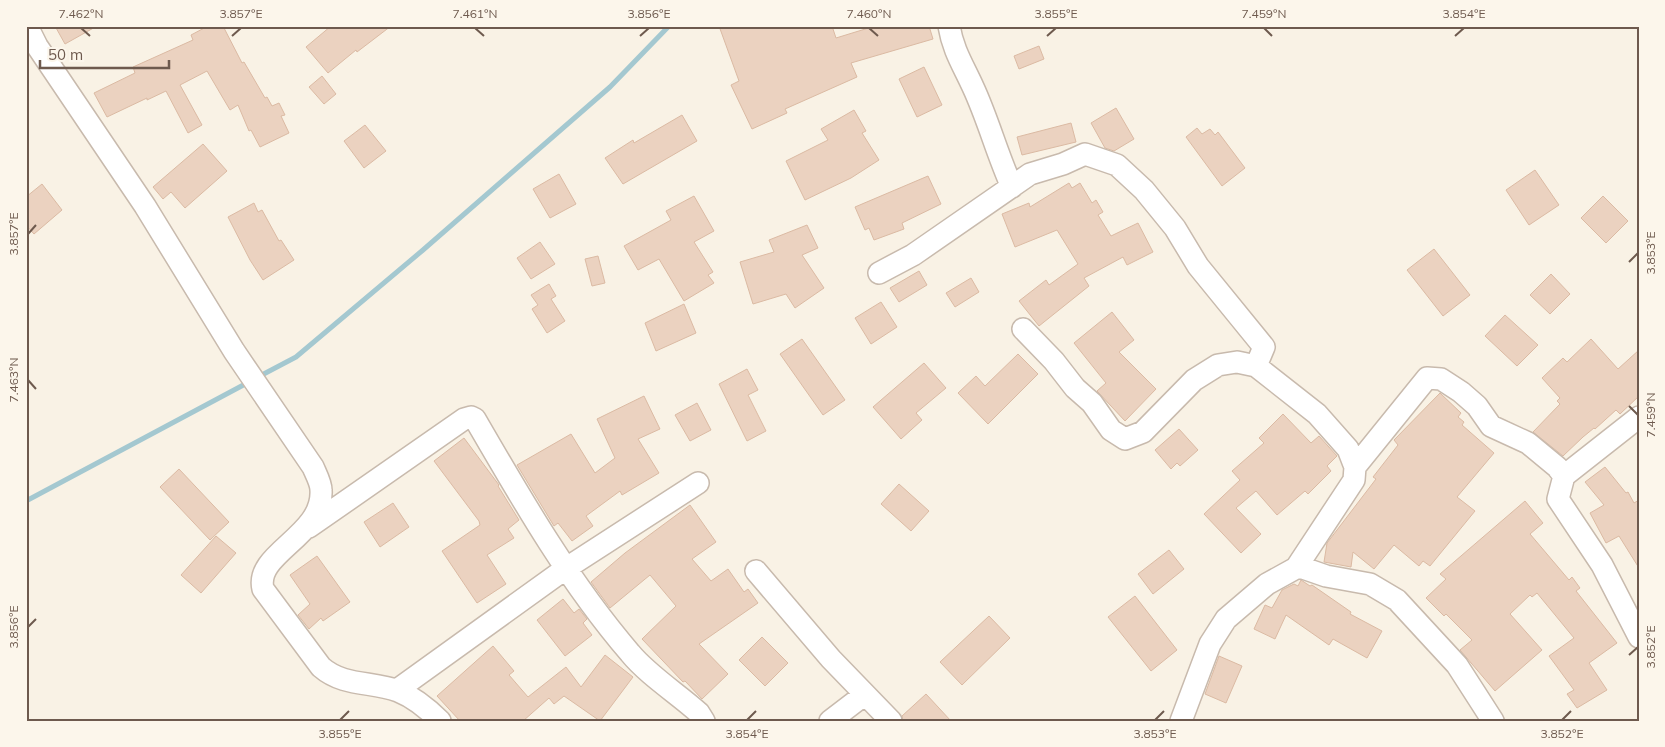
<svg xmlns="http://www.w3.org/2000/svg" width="1665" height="747" viewBox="0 0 1665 747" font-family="Mulish,sans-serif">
  <rect width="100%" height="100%" fill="#f9f2e5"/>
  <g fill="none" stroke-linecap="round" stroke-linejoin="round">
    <path stroke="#a4c8d0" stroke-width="5" d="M258,377l38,-20 127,-107 187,-163 59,-61
      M26,501l223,-119"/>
  </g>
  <path fill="#ebd2c0" stroke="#dbbaa3" d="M55,26h42l-32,18z
    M208,26h15l19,37 2,-1 21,36 2,-1 5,9 7,-3 6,12 -4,1 8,17 -29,14 -9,-17 -2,1 -11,-26 -8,5 -23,-39 -27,14 22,40 -14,8 -22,-42 -19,9v-2l-40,19 -13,-24 41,-20 -2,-6 60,-27 -2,-5z
    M331,26h60l-34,26 -1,-2 -28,23 -22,-26z
    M719,26h113l4,12 39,-12h54l4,13 -82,24 6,14 -72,32 2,4 -35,16 -21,-44 8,-4z
    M1039,46l5,13 -25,10 -5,-13z
    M924,67l18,38 -25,12 -18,-38z
    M322,76l14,18 -12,10 -15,-17z
    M1116,108l18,31 -20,12 -9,-3 -14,-25z
    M854,110l12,21 -4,2 17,27 -28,18 -46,22 -19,-39 42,-21 -7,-11z
    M682,115l15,26 -74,43 -18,-26 28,-18 1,3z
    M1071,123l5,19 -54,13 -5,-18z
    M365,125l21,26 -22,17 -20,-27z
    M1197,128l5,6 8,-5 5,6 3,-3 27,36 -23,18 -36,-49z
    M203,144l24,27 -42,37 -14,-16 -8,7 -10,-12z
    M1535,170l24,35 -30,20 -23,-35z
    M559,174l17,30 -26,14 -17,-29z
    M928,176l13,28 -39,19 2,6 -30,11 -5,-12 -4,2 -10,-23z
    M1069,183l3,5 8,-5 12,20 4,-3 7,12 -5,3 13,21 27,-13 15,29 -26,13 -4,-8 -39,21 5,8 -50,40 -20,-25 27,-21 3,5 29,-21 -21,-34 -42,17 -13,-33 27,-11 1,4z
    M42,184l20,26 -28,24 -8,-9v-28z
    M694,196l20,35 -20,11 19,30 -5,3 6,8 -30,18 -25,-42 -21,11 -14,-24 47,-26 -5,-9z
    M1603,196l25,25 -22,22 -25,-25z
    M254,203l4,9 4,-2 17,31 2,-1 13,20 -31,20 -13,-20 -22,-43z
    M807,225l11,23 -16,7 22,33 -29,20 -9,-14 -33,10 -13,-42 34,-10 -5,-12z
    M540,242l15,22 -24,15 -14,-21z
    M1434,249l36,46 -27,21 -36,-46z
    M598,256l7,27 -13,3 -7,-27z
    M919,271l8,14 -28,17 -9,-14z
    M1551,274l19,20 -20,20 -20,-19z
    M971,278l8,14 -24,15 -9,-14z
    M549,284l7,12 -5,3 14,22 -18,12 -15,-24 6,-4 -7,-10z
    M881,302l16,25 -26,17 -16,-26z
    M684,304l12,29 -40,18 -11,-28z
    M1112,312l22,28 -15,12 37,37 -31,32 -28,-30 9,-8 -32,-40z
    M1505,315l33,30 -21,21 -32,-30z
    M802,339l43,61 -22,15 -43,-61z
    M1591,339l27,30 21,-19v46l-19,18 -4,-4 -21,19 -1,-1 -11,9 -20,19 -30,-24 27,-28 -3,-3 3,-3 -18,-20 21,-20 4,4z
    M1018,354l20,20 -50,50 -30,-31 18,-17 9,10z
    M924,363l22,25 -30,25 6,7 -21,19 -28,-32z
    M747,369l11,21 -10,5 18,36 -19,10 -28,-57z
    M1440,393l21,20 -3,4 6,5 -2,3 32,28 -37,44 18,14 -45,55 -7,-5 -4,5 -25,-21 -20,24 -21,-17 -2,15 -27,-5 3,-19 49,-64 -3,-2 25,-32 -4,-5z
    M644,396l16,33 -22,10 21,34 -37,22 -2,-4 -34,25 7,10 -21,15 -14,-18 -4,3 -37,-61 54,-31 24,39 20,-15 -18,-39z
    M697,403l14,27 -21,11 -15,-26z
    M1283,414l28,29 8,-7 18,20 -10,10 4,5 -23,23 -3,-3 -28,24 -21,-24 -20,17 25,26 -20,19 -37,-39 36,-34 -8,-9 32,-28 -5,-5z
    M1179,429l19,21 -18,16 -3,-3 -6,6 -16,-19z
    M464,438l35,47 -1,1 21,34 -11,9 6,9 -27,17 19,29 -29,19 -35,-52 38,-26 -1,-4 -45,-60z
    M1605,467l21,26 2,-1 6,11 5,-3v68l-20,-32 -13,7 -16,-30 14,-8 -19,-23z
    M179,469l50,53 -19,18 -50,-53z
    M899,484l30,27 -18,20 -30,-27z
    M1525,501l18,22 -13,11 39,46 3,-3 8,11 -4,3 41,52 -28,20 18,27 -30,18 -10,-14 7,-4 -25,-34 25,-18 -37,-45 -5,4 -2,-2 -20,19 32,36 -47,41 -35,-41 12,-10 -26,-26 -2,2 -18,-18 20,-19 -6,-5z
    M393,503l16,24 -29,20 -16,-25z
    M690,505l26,37 -24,17 19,22 17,-12 16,23 4,-3 10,14 -59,41 29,30 -26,25 -17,-18 -2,1 -41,-43 34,-33 -26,-31 -40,33 -19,-26 34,-29z
    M216,536l20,17 -35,40 -20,-18z
    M1169,550l15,19 -31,25 -15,-20z
    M317,556l33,46 -27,19 -2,-3 -12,11 -11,-14 12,-11 -20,-29z
    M1301,580l9,6 2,-1 39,27 -1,2 32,17 -15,27 -34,-19 -4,6 -43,-30 -11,24 -21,-10 11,-24 7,3 10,-18 12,-6 4,2z
    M1135,596l42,54 -26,21 -43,-54z
    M563,599l11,14 5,-4 8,10 -4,4 9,12 -27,21 -28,-36z
    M989,616l21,22 -48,47 -22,-23z
    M762,637l26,26 -23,23 -26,-26z
    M493,646l21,25 -5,4 19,22 38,-30 15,20 24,-32 28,22 -33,44 -36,-25 -10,8 -5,-6 -26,23h-63l-23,-25z
    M1219,656l23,10 -16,37 -21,-9z
    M926,694l25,27h-48l-1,-5z"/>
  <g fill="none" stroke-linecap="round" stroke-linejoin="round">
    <g stroke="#c8baad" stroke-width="24">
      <path id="minor" d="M27,26l10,20 108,160 89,145 79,116c3,7 8,16 8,23 3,46 -67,63 -58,99l58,78c23,20 51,14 77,24 15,6 31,19 42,30
        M949,26c4,24 14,39 24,61 15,32 24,67 39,100
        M879,273l34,-18 117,-81 33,-10 22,-10 32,11 27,25 31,38 23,38 66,81 -8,19
        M1023,329l31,32 21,27 17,15 19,27 14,9 18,-7 51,-52 24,-15 19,-3 19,4 61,48 31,35 7,18 -1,13 -58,88
        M1639,417l-75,59 -6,23 44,66 37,72
        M1355,467l72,-89 14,1 20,13 16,14 14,20 37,17 29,24 7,9
        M309,527l155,-108 7,-2 4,2c47,81 94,163 155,234 18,22 48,41 69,60l5,8
        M756,571l75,88 60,62
        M397,690l168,-121 133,-86
        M830,721l34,-26
        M1181,721l29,-77 16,-25 41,-35 29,-16h7l23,8 44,8 27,16 60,65 36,56"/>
    </g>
    <use href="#minor" stroke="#fff" stroke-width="21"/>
  </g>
  <path fill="none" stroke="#6e5a4e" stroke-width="2" d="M81,28l9,8M475,28l9,8M869,28l9,8M1264,28l8,8M232,36l9,-8M640,36l9,-8M1047,36l9,-8M1455,36l9,-8M28,234l8,-9M1629,262l9,-9M28,380l8,9M1629,406l9,9M28,627l8,-8M1629,655l9,-8M340,720l9,-9M747,720l9,-9M1155,720l9,-9M1562,720l9,-9"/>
  <rect width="1665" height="747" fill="none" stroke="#fcf6eb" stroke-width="55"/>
  <path d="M40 60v8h129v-8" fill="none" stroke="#6e5a4e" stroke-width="2.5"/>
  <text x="48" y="60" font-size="15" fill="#6e5a4e" stroke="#fcf6eb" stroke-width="4" paint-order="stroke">50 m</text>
  <rect x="28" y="28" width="1610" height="692" fill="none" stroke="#6e5a4e" stroke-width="2"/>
  <g font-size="12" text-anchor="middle" fill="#6e5a4e">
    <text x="81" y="18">7.462°N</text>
    <text x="241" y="18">3.857°E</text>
    <text x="475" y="18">7.461°N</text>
    <text x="649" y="18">3.856°E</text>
    <text x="869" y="18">7.460°N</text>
    <text x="1056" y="18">3.855°E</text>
    <text x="1264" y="18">7.459°N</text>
    <text x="1464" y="18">3.854°E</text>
    <text transform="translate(14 234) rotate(-90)" y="4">3.857°E</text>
    <text transform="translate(1651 253) rotate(-90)" y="4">3.853°E</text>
    <text transform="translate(14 380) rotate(-90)" y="4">7.463°N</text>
    <text transform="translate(1651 415) rotate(-90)" y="4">7.459°N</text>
    <text transform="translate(14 627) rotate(-90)" y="4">3.856°E</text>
    <text transform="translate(1651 647) rotate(-90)" y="4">3.852°E</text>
    <text x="340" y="738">3.855°E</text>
    <text x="747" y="738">3.854°E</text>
    <text x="1155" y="738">3.853°E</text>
    <text x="1562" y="738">3.852°E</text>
  </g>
</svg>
